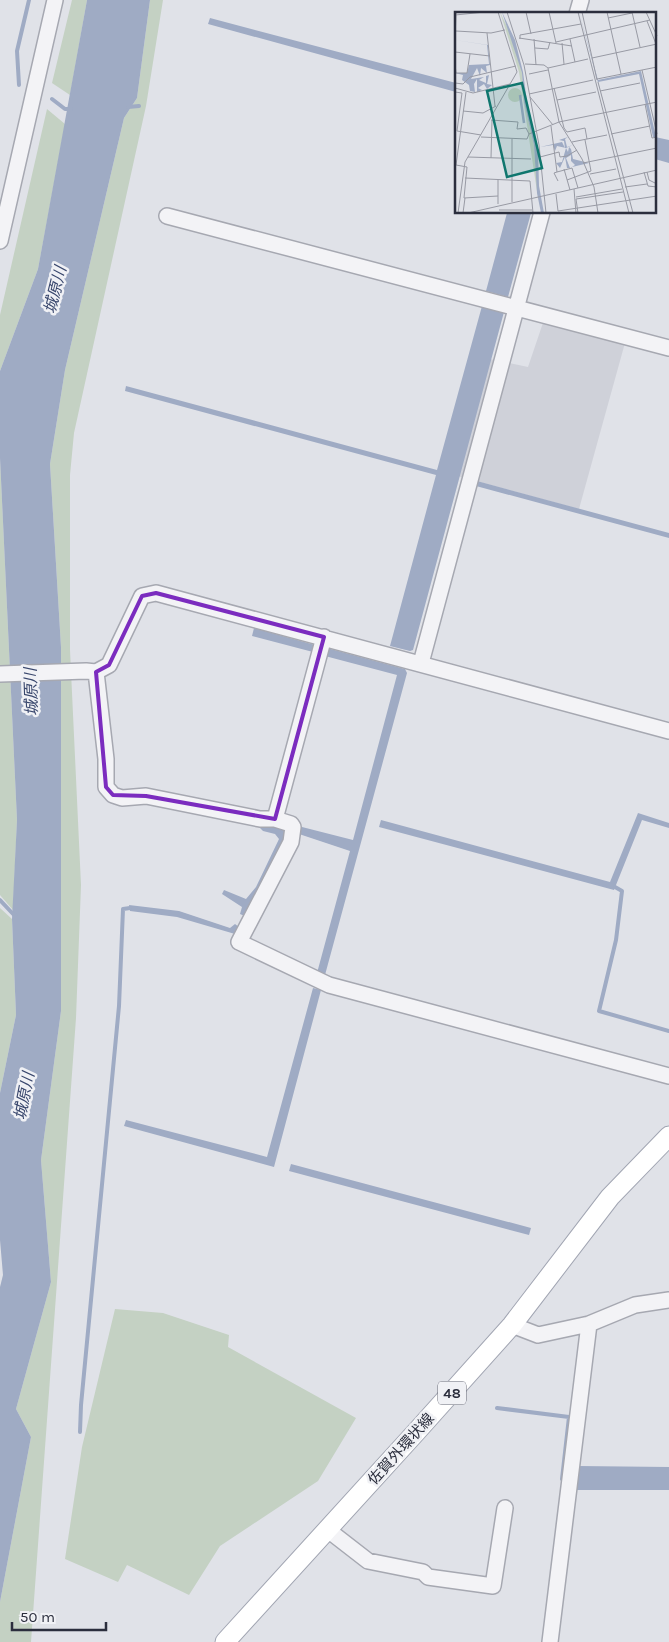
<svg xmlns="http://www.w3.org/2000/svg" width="669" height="1642" viewBox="0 0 669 1642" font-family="Karla,'Noto Sans JP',sans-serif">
  <rect width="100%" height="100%" fill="#e0e2e8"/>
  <path fill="#cfd1d9" d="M547,311l81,21 -49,177 -125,-34 31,-117 43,9z"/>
  <path fill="#c4d1c3" d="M72,0h15l-17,95 -18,-12z
    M150,0h13l-17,106 -72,327 -4,42v175l11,235 -5,133 -45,624h-31v-40l31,-165 -15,-28 35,-127 -10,-122 20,-149v-364l-11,-183 15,-94 59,-252 13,-20z
    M47,109l18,15 -27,145 -38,102v-56z
    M0,458l17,362 -4,90 -13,-15z
    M0,908l12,11 4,96 -16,78z
    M115,1309l48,4 66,22 -1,12 128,71 -38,63 -98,65 -31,49 -62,-30 -9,17 -53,-23 17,-112z"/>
  <path fill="#9fabc4" d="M87,0h63l-13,98 -13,20 -59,252 -15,94 11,183v364l-20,149 10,122 -35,127 15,28 -31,165v-315l3,-12 -3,-35v-147l16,-78 -4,-96 5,-99 -17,-362v-87l38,-102z
    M210,18l246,65v9l-248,-68z
    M655,137l14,3v23l-14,-4z
    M507,213h24l-23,84 -22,-6z
    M482,306l22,6 -91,338 -3,1 -20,-5 46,-171 -311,-84 1,-5 311,84z
    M477,481l192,52v5l-193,-52z
    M254,628l61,17 -2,7 -61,-16z
    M327,648l78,21 2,4 -82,302 -8,-2 33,-122 -51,-17 -52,83 -7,-3 2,-7 -20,-13 2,-4 22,9 10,-12 23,-48 -4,-5 -12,-3 -4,-4 4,-4 35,6 4,-2 51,13 44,-165 -72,-19z
    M638,813l31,10v5l-27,-8 -28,70 -235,-63 2,-7 229,62z
    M129,905l50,6 51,17 5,-4 4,3 -4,7 -58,-17 -47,-6z
    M313,988l8,2 -47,177 -150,-41 2,-6 141,37z
    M291,1164l240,64 -2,7 -240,-64z
    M578,1466l91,1v23h-93z"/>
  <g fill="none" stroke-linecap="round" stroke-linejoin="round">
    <path stroke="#9fabc4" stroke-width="4" d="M19,85l-2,-34 12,-51
      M52,99l13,10h6
      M128,107l11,-1
      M615,887l7,4 -6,49 -17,71 70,20
      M0,900l14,15h2
      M497,1408l72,9 -7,62
      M80,1432l1,-27 38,-399 4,-97 7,-1"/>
    <g stroke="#a6a8b1" stroke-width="18">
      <path id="minor" d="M577,14l4,-14
        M167,216l502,132
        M0,241l55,-241
        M421,663l121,-451
        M96,672l10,87v28l7,8 9,3 24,-2 114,23h15l16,5 2,3 -2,15 -52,100 90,43 340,91
        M0,674l86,-3 10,1 13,-7 33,-69 14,-3 513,138
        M275,819l49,-182
        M512,1325l26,10 51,-11 46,-19 34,-5
        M328,1530l40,31 55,11 5,5 65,9 12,-78
        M550,1642l39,-318"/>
    </g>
    <g stroke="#a1a5b2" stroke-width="21">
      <path id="major" d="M225,1642l192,-211 95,-106 98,-128 59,-61"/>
    </g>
    <use href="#minor" stroke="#f3f3f6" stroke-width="15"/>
    <use href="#major" stroke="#fff" stroke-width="19"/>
  </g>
  <path fill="none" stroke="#7b2cbf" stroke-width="4" stroke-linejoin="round" d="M156,593l168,44 -49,182 -129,-23 -33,-1 -7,-8 -10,-115 13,-7 33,-69z"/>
  <g text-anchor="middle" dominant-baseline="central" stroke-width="5" stroke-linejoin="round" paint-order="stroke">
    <rect fill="#f0f1f5" stroke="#666874" stroke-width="1" x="438" y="1381.5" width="28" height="23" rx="4"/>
    <g font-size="14" font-weight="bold" fill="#2b2e3d">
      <text x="452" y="1393">48</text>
    </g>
    <g font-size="15" fill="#2b2e3d" stroke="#f0f1f5">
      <text transform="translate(401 1449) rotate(-48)">佐賀外環状線</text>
    </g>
    <g font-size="16" font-style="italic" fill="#39476d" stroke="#f0f1f5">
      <text transform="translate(55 290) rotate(-76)">城原川</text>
      <text transform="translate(31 692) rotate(-92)">城原川</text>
      <text transform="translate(24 1096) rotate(-79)">城原川</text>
    </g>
  </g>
  <g transform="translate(455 12)">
    <rect width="201" height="201" fill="#e0e2e8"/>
    <path d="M45,0l12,25 10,36 2,29 10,43 4,53 -19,-126zM53 83a7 7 0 1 1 14 0a7 7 0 1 1-14 0Z" fill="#c4d1c3"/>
    <path d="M47,0l13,28 8,32 6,44 9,33 1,37 5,27h-3l-4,-20 -3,-48 -10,-43 -2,-29zM124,0l19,68 43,-9 15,66h-3l-14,-63 -41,8 35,131zM0,28l33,5 2,20 -4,1 1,7 -6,-5 -1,8 -3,-8 -6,11 13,-2 -5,3 7,3v-7l3,-1 -2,9 5,1 -5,4 -3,-5 -6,4 4,2 -5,2v-13l-3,5 1,8 -5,-1 -1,-6 -7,-5 1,-5 -8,-2h12l2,-8 20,-1 -2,-19zM113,125l-3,2 2,8 6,-2 -7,3 2,4 1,-5 2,2 2,10 16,4 -17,4 3,-2 -4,-4v-6l-5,3 4,10h-3l-2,-11 -5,11 -4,-5 6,-1 4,-14 -9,-2 -2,5 -2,-6 -13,2 22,-5 3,6 -1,-7 -5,-1z" fill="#9fabc4"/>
    <path fill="none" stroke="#9fabc4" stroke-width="2.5" d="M65,83l4,28"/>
    <path fill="none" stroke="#989aa4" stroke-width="1" d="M52,0l17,53 15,80 7,68M71,0l5,22M94,0l7,31M123,0l51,201M127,0l15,68M152,0l14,62M177,0l8,35M191,0l11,24M0,3l30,-3M153,6l24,-5M192,9l9,23M1,19l35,2 14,-3M32,21l8,73M64,26l53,8M65,27v-4l61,-11M79,27l2,26M115,27l5,23M0,28l1,-27M101,30l94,-22M107,31l2,21M80,36l13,1 2,-7M0,40l35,4M137,46l65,-14M0,52l1,9h11l3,-19M70,52l19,1 4,3 11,54 23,37 12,28 4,26M93,56l40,-9M187,58l15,-3M74,62l19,-4M142,67l45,-9 15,64M143,70l35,131M0,71l8,1 7,-7 46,-11M0,76l18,5 37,-9M99,76l10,40 3,4 18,-4 2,11M145,79l40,-8M0,80l7,1 -5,38 24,4M11,80l-10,73 11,2 -3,31 34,-2M74,82l64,-14M75,85l23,28M102,88l39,-8M190,92l7,34 5,-1M8,99l20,2 13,-7M36,108l27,2 -1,7 9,-1 3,6M96,114l6,46 -3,1 4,8M156,122l39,-8M26,125l46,2 2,-5 30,-12 98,-20M57,127v63M117,130l35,-7M13,145l63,2M85,145l19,-5 1,5 7,-1 10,-6M36,146l1,-38M128,151l74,-15M109,157l6,21M102,160l15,-4 6,20M189,160l4,14 9,1M192,160l2,8 8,4M135,162l26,-5M10,166l65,3 3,32M112,168l24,-9 -6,-31M170,175l22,-3M119,177l2,24M101,182l2,17M121,185l46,-8M43,192v-24M44,198h33M103,199l99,-15M3,201l7,-51 52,-90 -19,-60M8,201l2,-15M13,201l189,-43M123,201l-2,-14 47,-7"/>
    <path fill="#0f766e" fill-opacity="0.15" stroke="#0f766e" stroke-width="2.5" d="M67,71l20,85 -35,9 -20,-86z"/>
    <rect width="201" height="201" fill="none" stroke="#2b2e3d" stroke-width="2.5"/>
  </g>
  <path d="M12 1622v8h94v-8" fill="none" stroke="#2b2e3d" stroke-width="2.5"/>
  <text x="20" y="1622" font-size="15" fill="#2b2e3d" stroke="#f0f1f5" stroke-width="4" paint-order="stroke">50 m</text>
</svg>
